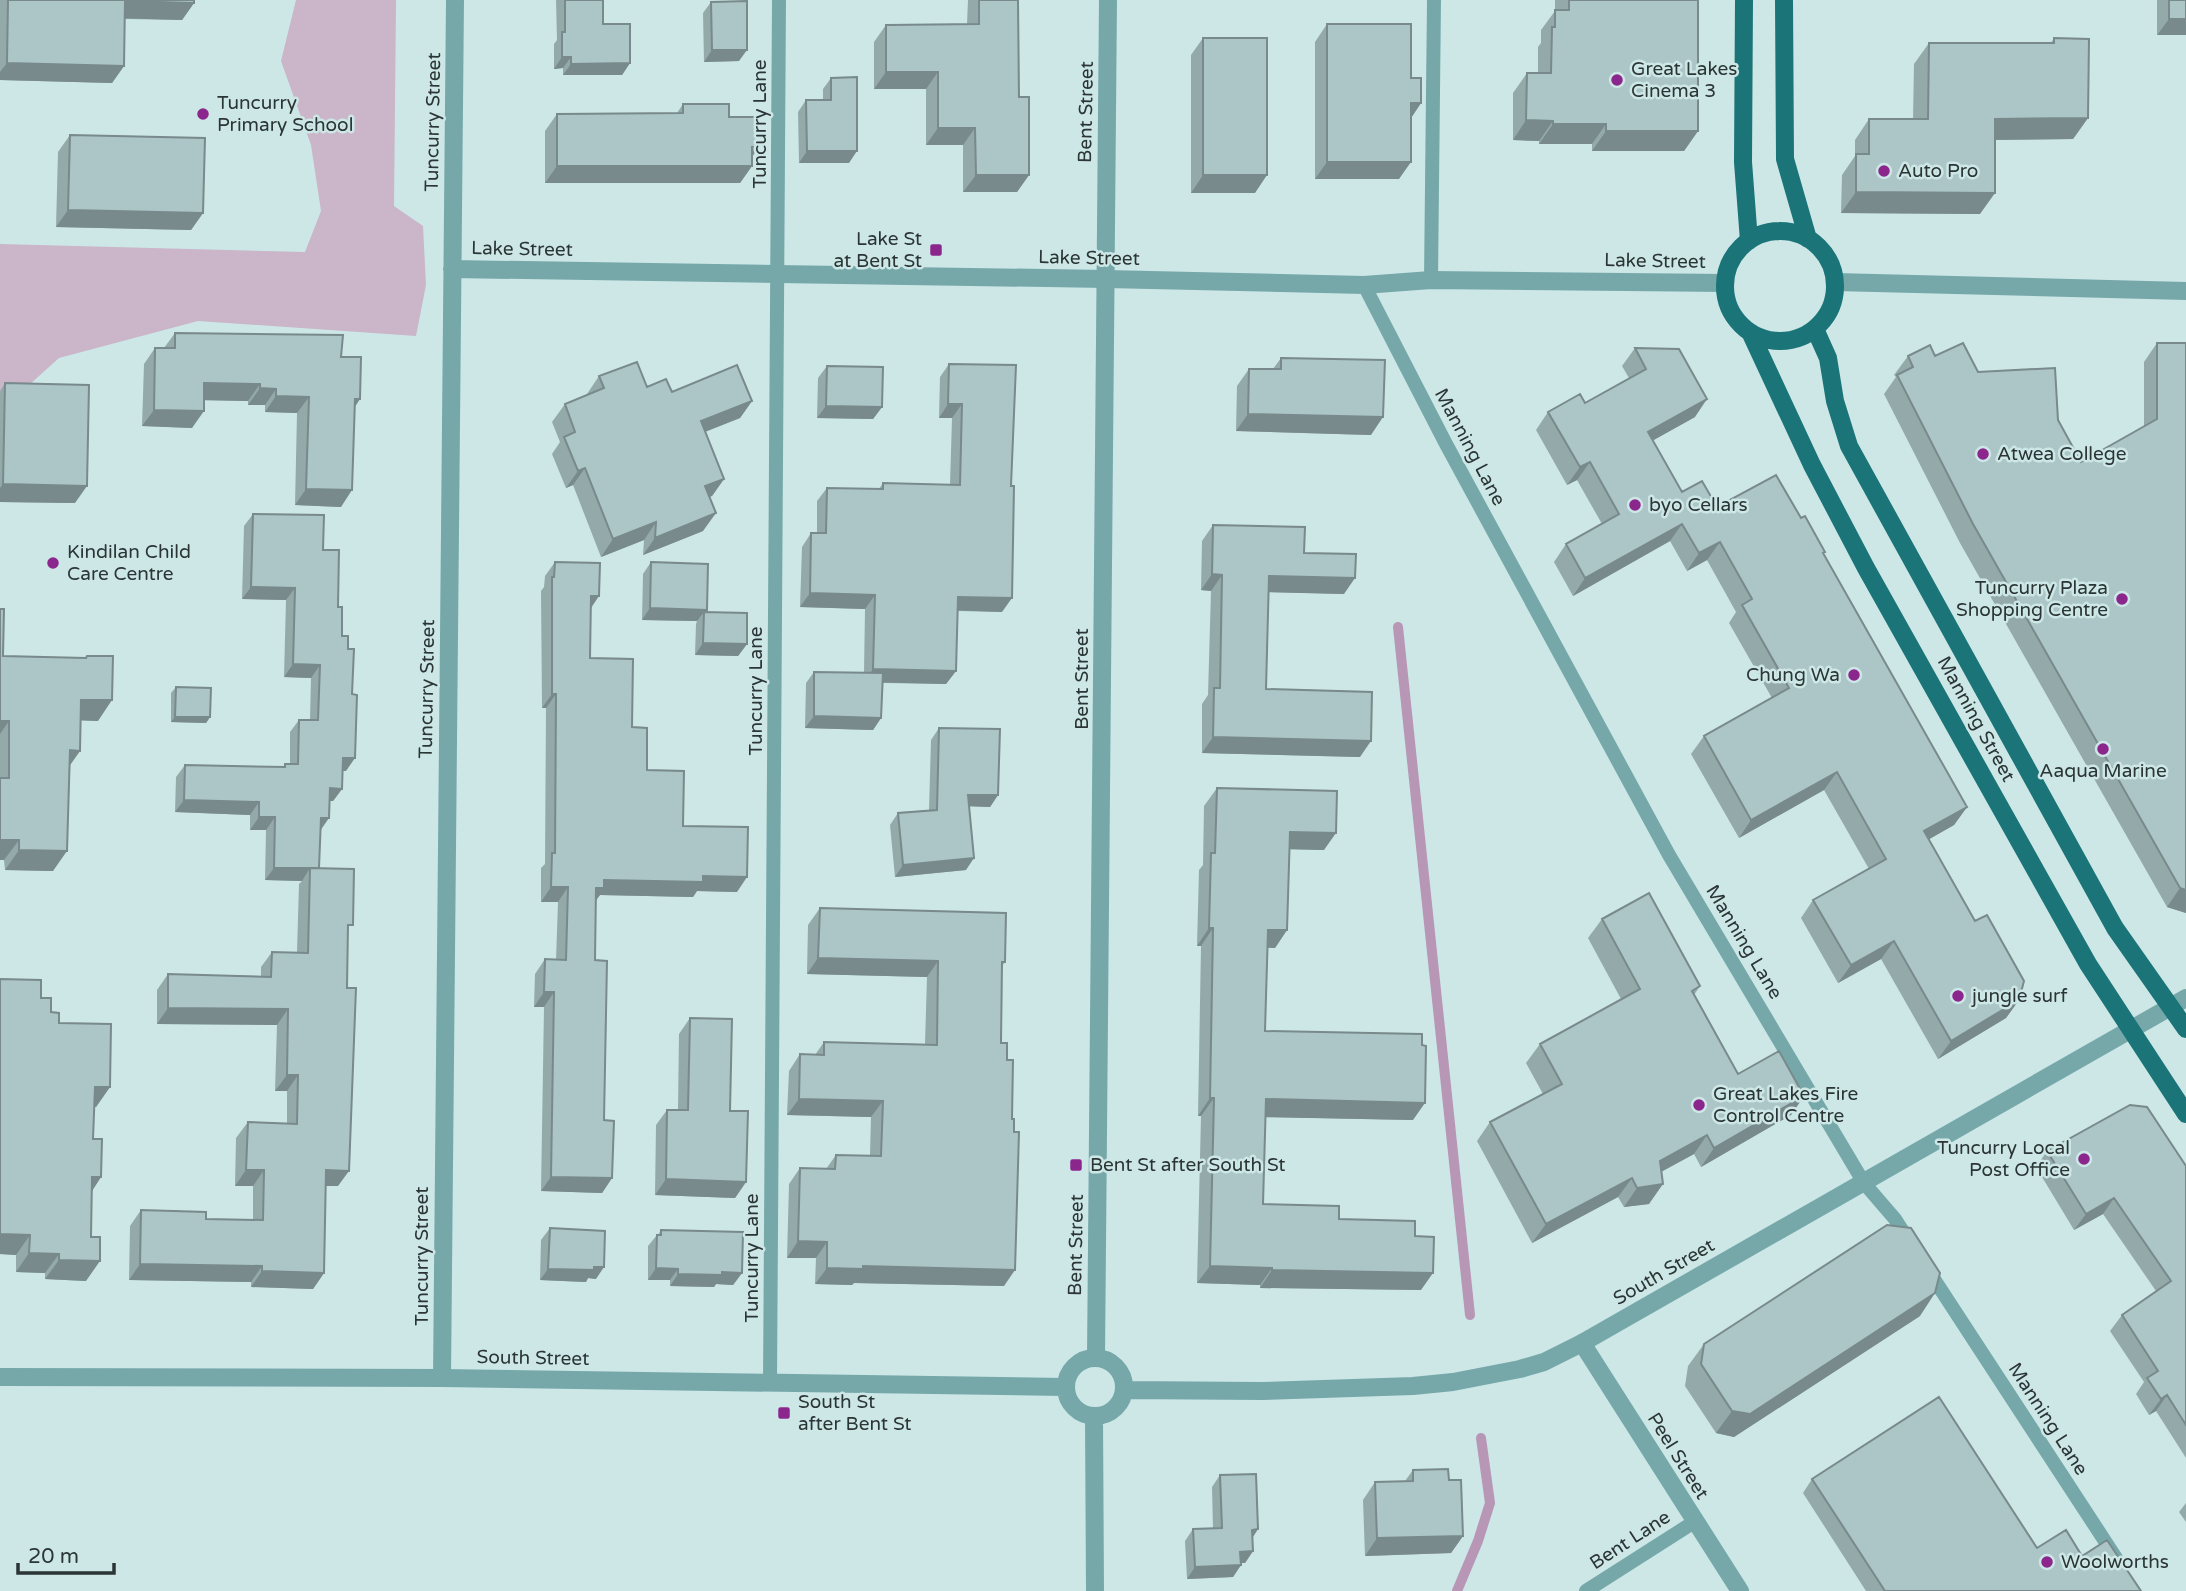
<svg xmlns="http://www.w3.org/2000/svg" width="2186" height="1591" viewBox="0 0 2186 1591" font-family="'Varela Round',sans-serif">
  <rect width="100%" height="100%" fill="#cde7e7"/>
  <path fill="#cab5c9" d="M296,0h100l-2,206 29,20 3,59 -10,51 -218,-15 -139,37 -30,27 -29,9v-150l305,8 16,-41 -10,-66 -30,-84z"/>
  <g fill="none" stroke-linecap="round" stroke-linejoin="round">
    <path stroke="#b897b6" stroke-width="10" d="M1398,627l72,688
      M1457,1591l21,-50 12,-38 -9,-65"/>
    <path stroke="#76a8aa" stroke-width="14" d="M1431,280l3,-280
      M1364,285l82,159 223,411 195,328 31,36 14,22
      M1928,1270l188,288
      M770,1383l9,-1383
      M1586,1591l108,-69"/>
    <path stroke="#76a8aa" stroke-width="18" d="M452,269l654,10 258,6 67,-5 294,3
      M1835,282l351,9
      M1582,1343l158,248
      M442,1378l13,-1378"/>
    <path stroke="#76a8aa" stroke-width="18" d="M1066 1387a29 29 0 1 1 58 0a29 29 0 1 1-58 0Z
      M1096,1358l12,-1358
      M0,1377l442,1 623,9
      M1124,1390l138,1 151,-5 40,-4 67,-13 24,-7 38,-19 604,-345
      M1094,1417l1,174"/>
    <path stroke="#1a7478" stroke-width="18" d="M1744,0l-1,162 6,79
      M1784,0l1,159 23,80
      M1725 286a55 55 0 1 1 110 0a55 55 0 1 1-110 0Z
      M1815,329l13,29 7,43 14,45 266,482 71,101
      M1750,332l62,133 54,103 222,396 98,150"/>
  </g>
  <path fill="#94a9aa" d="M0,0h194v3l-12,17 -57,-1 -1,47 -12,17 -112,-3z
    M556,0h47v24l27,39 -8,12h-59v-7l-9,1v-25l3,-4z
    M968,0h50l1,97 10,78 -12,17h-54v-47h-37v-56h-52v-47l12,-17 81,-1z
    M1555,0h143v131l-14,20h-92v-7h-53v-3l-26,-1v-47l14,-20h11v-26l3,-4v-13l14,-19z
    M2157,0h29l-29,35z
    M711,2l28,59 -35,1 -1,-49z
    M1327,24l84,54 10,25 -10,15 -12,61h-84v-137z
    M1203,38l52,155h-64v-138z
    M2054,38l34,80 -15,21 -78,1 -15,74 -139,-1 1,-38 13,-19v-16l14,-21h44l1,-55 15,-21h122z
    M831,78l18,85h-50l-1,-51 8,-12h17v-11z
    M683,104l46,13 23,40v9l-12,17h-195v-52l12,-17 120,-1z
    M70,135l133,78 -12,17 -135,-3 2,-75z
    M175,333l166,24 14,51 -14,99 -46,-2 2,-92 -32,-1v-7h-17v-4l-44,-1 -12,28 -50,-2 2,-62 11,-16h9z
    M2157,343h29v570l-19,-6 -207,-364 -76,-149 12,-17 -2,-2 14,-19h27l43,16 80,48 23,42 63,-35v-65z
    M1635,348l60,69 -42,23 29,52 35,15 84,11 22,36 144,253 -13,18 -25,14 90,161 -13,18 -68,41 -57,-100 -43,24 -37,-65 12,-18 56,-31 -45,-79 -85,48 -48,-84 13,-18 68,-38 -43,-75 7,-11 -29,-52 -20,11 -17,-30 -97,55 -19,-34 12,-18 36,-20 -25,-44 -10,5 -31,-55 12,-18 37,-9 44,-25 -7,-12z
    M1281,358l90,77 -135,-4 1,-45 12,-17h24z
    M949,364l67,1 -14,247 -45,-1 -1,60 -10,13 -63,-1 -2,35 -8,12 -68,-2 1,-45 8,-11 50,1 1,-64 -65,-2 2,-60 9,-14h6v-32l10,-13 52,1 4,-6 67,2 2,-67h-13l1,-41z
    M827,366l55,41 -9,12 -56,-1 1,-40z
    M599,376l73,16 80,9 -12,17 -35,14 19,47 -12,17 -3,1 -6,34 -60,24 1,-15 -43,17 -28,-72 -7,3 -14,-34 8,-12 -8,-20 13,-18 22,-9v-1z
    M5,383l70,120 -75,-1v-111z
    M253,514l70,36 15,57 4,29 4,135h-3l-1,18 -9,12h-4l-8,29 -2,38 29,64 -10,254h-12l-2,87 -11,16 -62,-2v-5l-122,-2 1,-54 11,-16 65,9 47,1v-34h-18l1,-48 12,-16 39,1v-32h-12l2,-66 -120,-1v-34l11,-16 93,2v-9l11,-15h25l2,-68 3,-3 -37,-1 1,-50h-16v-15l-75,-3 1,-35 9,-12 98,2 2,-3h5v-32l9,-12h11l1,-42 -27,-1 2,-77 -44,-1 2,-73z
    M1213,525l91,28 40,41 -76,-2 -2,97 94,68 -158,-4v-49l6,-9 3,-104 -10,-1 1,-49z
    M555,562l36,45 -1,51 42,69 15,43 36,56 54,66 -40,-1 -4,6 -93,-2 -4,5 -1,60 9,160 8,58 -10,15 -61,-2 3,-184h-10l1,-33 10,-15 11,1 2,-58h-17v-34l4,-4 1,-156h-4l-1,-117 3,-4 1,-11z
    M651,562l56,48 -1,2 41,32 -9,12 -43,-1 1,-31 1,-3 -55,-1 1,-46z
    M0,609l3,47 82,2 2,-2 11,65 -18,-1v31l-11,14 -16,106 -48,-1 -1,-10h-4z
    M176,687l34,30 -4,6 -35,-1v-29z
    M939,728l59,67 -8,12 -21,-1 -3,64 -71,7 -5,-52 8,-12 31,-3 2,-70z
    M1217,788l107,62 -35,-1 -2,81 -12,18h-8l-2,83 148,89 -148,-3 -2,87 76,15 76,17 6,54 -161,-2v-3l-63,-2 4,-167h-3l3,-170h-4l2,-76 4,-5 1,-59z
    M820,908l185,54 -3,4 -1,77 3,243 -150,-3 -2,2 -37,-1 1,-26h-29l2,-74 11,-16 26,1 10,-14h34l1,-38 -84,-2 2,-44 11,-17 15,1 9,-13 101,2 2,-67 -120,-3 1,-49z
    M1602,919l98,67 -6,9 44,79 66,22 -13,19 -90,52 -7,-13 -33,18 -12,32 -25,3 -6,-10 -86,46 -55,-102 13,-19 53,-28 -17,-31 14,-19 81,-45 -33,-61z
    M0,979l41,19 10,14 59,75 -14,20h-2l-1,32 8,38 -9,14 -6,90 -41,-2v-6l-29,-1v-17l-16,-1z
    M690,1018l40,93 16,71 -11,16 -80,-3 1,-70 11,-15h11l1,-76z
    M2047,1151l139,15v292l-30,-47 -7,4 -13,-21 8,-12 -34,-51 12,-16 34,-24 -53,-77 -29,16 -38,-63z
    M550,1228l46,51 -8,-1 -2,4 -46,-2 1,-40z
    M661,1230l81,43 -9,12 -17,-1 -2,3 -44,-1v-6h-22v-34l9,-11h1z
    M1920,1316l-186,121 -18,-4 -31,-47 3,-20 16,-22z
    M1413,1470l36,10 14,56 -12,17 -86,3 -2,-56 12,-18 30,-1z
    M1220,1475l38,54 -5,8v14l-8,12h-4v2l-8,12 -46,2 -2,-38 8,-12h20l-1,-42z
    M1812,1479l225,69 45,8 59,35h-275l-63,-98z
    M2186,1503v19l-7,-10z"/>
  <path fill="#788a8b" d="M125,1l69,2 -12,17 -69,-2z
    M2169,19h17v16h-29z
    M712,50h35l-8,11 -35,1z
    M562,57h9l-8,11 -9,1z
    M7,63l117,3 -12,17 -112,-3v-8z
    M630,63l-8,12h-59l8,-11z
    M886,72h52l-12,17h-52z
    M1411,103h10l-12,18z
    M2088,118l-15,21 -92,1 14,-21z
    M1526,120l27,1 -14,20 -26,-1z
    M1553,124h53l-14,20h-53z
    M938,128h37l-12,17h-37z
    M1606,131h92l-14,20h-92z
    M752,147h7l-12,17z
    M807,151h50l-8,12h-50z
    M1327,162h84l-12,17h-84z
    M557,166h195l-12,17h-195z
    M976,175h53l-12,17h-54z
    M1203,175h64l-12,18h-64z
    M1856,192l139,1 -15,21 -139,-1z
    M68,210l135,3 -12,17 -135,-3z
    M204,383l56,1 -12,17 -55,-1z
    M260,388l16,1 -11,16h-17z
    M276,396l33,1 -12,16 -32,-1z
    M355,399h5l-11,17z
    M1707,399l-12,18 -59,33 12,-18z
    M752,401l-12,17 -51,20 12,-17z
    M948,404h14l-10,14h-13z
    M826,406l56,1 -9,12 -56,-1z
    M154,410l50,1 -12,17 -50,-2z
    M1248,414l135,3 -12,18 -135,-4z
    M1590,462l-13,18 -10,5 13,-18z
    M585,468l-12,17 -7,3 12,-17z
    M724,479l-12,17 -19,7 12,-17z
    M3,484l84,2 -12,17 -75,-1v-14z
    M306,489l46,1 -11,17 -46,-2z
    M716,513l-13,18 -60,24 12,-17z
    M656,522l-12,18 -43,17 12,-18z
    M1682,524l-12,17 -97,55 12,-18z
    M1720,542l-13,18 -20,11 12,-18z
    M1212,574l10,1 -11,16 -10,-1z
    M1269,576l86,2 -11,16 -87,-2z
    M251,587l44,1 -9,12 -44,-1z
    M810,593l65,2 -10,14 -65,-2z
    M591,596h8l-10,15z
    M958,597l54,1 -10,14 -54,-2z
    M650,608l57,2 -3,5v-3l-7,9 -55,-1z
    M703,643l44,1 -9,12 -43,-1z
    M293,664l27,1 -9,13 -27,-1z
    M873,669l83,2 -10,13 -82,-2z
    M552,694h4l-10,14h-4z
    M81,700h31l-14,21 -31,-1z
    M814,716l67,2 -8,12 -68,-2z
    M175,717h35l-4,6 -35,-1z
    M0,721h9l-9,13z
    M1213,737l158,4 -11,16 -158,-4z
    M70,750l10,1 -14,20z
    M343,758h12l-9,13 -12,-1z
    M1837,772l-13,18 -85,48 12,-18z
    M330,788l12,1 -9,12h-12z
    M968,795h30l-8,12 -30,-1z
    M184,800l75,2 -9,13 -75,-3z
    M1967,807l-13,18 -42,24 12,-18z
    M259,817h16l-9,13h-16z
    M321,818h8l-9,13z
    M1290,832l46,1 -12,17 -47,-1z
    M0,840h19l-15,20h-4z
    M19,850l48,1 -14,20 -48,-1z
    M974,858l-8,12 -71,7 8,-12z
    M274,868h45h-9l-8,13 -37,-1z
    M703,876l44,1 -10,15 -40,-1 -4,6 -93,-2 -6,8 2,-15 8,-8z
    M551,887h17l-10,15h-17z
    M2180,888l6,2v23l-19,-6z
    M1209,928h4l-12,18h-4z
    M1268,930h19l-12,18 -19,-1z
    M1894,941l-13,18 -43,24 13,-18z
    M818,958l120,3 -11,16 -120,-3z
    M544,992h10l-10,15h-10z
    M2019,1000l-13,18 -68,41 13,-18z
    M168,1008l120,1 -11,16 -120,-1z
    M287,1075h11l-11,16h-12z
    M95,1087h15l-14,20 -15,-1z
    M1804,1096l-13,19 -90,52 13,-19z
    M1210,1098h4l-13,18h-3z
    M799,1099l84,2 -12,16 -84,-2z
    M1266,1099l159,4 -12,17 -159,-3z
    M1707,1135l-13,19 -48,26 14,-19z
    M246,1170h18l-11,16h-18z
    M326,1170l23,1 -11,15h-23z
    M92,1177h9l-13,20z
    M551,1177l61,1 -10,15 -61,-2z
    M1632,1178l-14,19 -86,46 14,-19z
    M666,1179l80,3 -11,16 -80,-3z
    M1663,1184l-14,20 -25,3 13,-19z
    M2114,1198l-11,16 -29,16 12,-16z
    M0,1234l30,1 -14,20 -16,-1z
    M798,1241l29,1 -11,16h-29z
    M29,1253l30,1 -14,19 -29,-1z
    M59,1260l41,1 -14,20 -41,-2z
    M140,1264l122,2 -11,16 -122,-2z
    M863,1266l152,4 -11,16 -150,-3 -2,2 -37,-1 12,-16z
    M1210,1266l62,2 -12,17 -63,-2z
    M594,1267h10l-8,12 -8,-1 -2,4 -46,-2 8,-11z
    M656,1268l22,1 -8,11h-22z
    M1272,1270l161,3 -12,17 -161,-2z
    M262,1271l62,2 -11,16 -62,-2z
    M722,1272l20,1 -9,12 -17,-1 -2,3 -44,-1 8,-12z
    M1935,1293l-15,23 -186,121 -18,-4 16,-22z
    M2167,1395l-11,16 -7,4 12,-16z
    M1258,1529l-8,12 2,-11z
    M1463,1536l-12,17 -86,3 12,-18z
    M1253,1551l-8,12h-13l8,-11z
    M1241,1565l-8,12 -46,2 8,-12z"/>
  <path fill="#acc5c6" stroke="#788a8b" stroke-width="2" d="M8,0h186v3l-69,-2 -1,65 -117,-3z
    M565,0h38v24h27v39l-59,1v-7h-9v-25h3z
    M979,0h39l1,97h10v78h-53l-1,-47h-37v-56h-52v-47l93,-1z
    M1569,0h129v131h-92v-7h-53v-3l-27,-1 1,-47h24l1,-46h3v-17h14z
    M2169,0h17v19h-17z
    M747,1v49h-35l-1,-48z
    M1327,24h84v54h10v25h-10v59h-84z
    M1203,38h64v137h-64z
    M2054,38l35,1 -1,79 -93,1v74l-139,-1v-38h13v-35h59l1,-76h125z
    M857,77v74h-50l-1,-51h25v-22z
    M683,104h46v13h30v30h-7v19h-195v-52l126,-1z
    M70,135l135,3 -2,75 -135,-3z
    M175,333l168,2 -2,22h20l-1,42h-5l-3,91 -46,-1 3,-92 -33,-1v-7l-16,-1v-4l-56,-1v28l-50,-1 1,-62h20z
    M1963,343l15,29 77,-4 3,52 23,42 76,-43v-76h29v547l-6,-2 -207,-364 -76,-149 16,-8 -5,-11 22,-11 5,11z
    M1635,348l44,1 28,50 -59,33 34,60 20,-11 15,26 59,-32 25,43 4,-2 20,36 -2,1 144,254 -43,24 51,90 12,-6 37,66 -5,19 -68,41 -57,-100 -43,24 -38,-65 73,-41 -49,-87 -86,48 -47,-84 85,-48 -47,-83 10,-6 -32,-57 -21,11 -17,-29 -97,54 -19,-34 53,-30 -29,-52 -10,5 -32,-55 32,-18 5,9 61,-34z
    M1281,358l104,2 -2,57 -135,-3 1,-45h32z
    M637,362l10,25 19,-8 6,13 65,-27 15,36 -51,20 23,58 -19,7 11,27 -61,25 1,-16 -43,17 -28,-71 -7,3 -14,-34 11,-5 -10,-28 39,-16 -5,-12z
    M949,364l67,1 -5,121h3l-2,112 -54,-1 -2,74 -83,-2 2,-74 -65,-2 1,-60h15l1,-45 56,1v-6l77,2 2,-81h-14z
    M827,366l56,1 -1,40 -56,-1z
    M5,383l84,2 -2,101 -84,-2z
    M253,514l71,1 -1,35h16l-1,57h4v29h6v13h6l-2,45 5,1 -2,63h-12l-1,31 -12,-1 -1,30h-8l-2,50h-45l1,-51h-16v-15l-75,-2 1,-35 100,2v-3h13l1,-44h19l2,-55 -27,-1 2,-76 -44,-1z
    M1213,525l92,2 -1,26 52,1 -1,24 -86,-2 -3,113 106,3 -1,49 -158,-4 1,-49h6l2,-113 -10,-1z
    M555,562l45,1 -1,33h-8l-1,62 43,1 -1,68 15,1v42l37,1 -1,55 65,1 -1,50 -44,-1v6l-99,-2v8h-8l-1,72 12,1 -3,159 10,1 -2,57 -61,-1 3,-185h-10l1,-33 21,1 2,-73h-17l1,-34h3l1,-159h-4v-117h2z
    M651,562l57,2 -1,46 -57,-2z
    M0,609h4l-1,47 83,2 1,-2h26l-1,44h-31l-1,51 -10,-1 -3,101 -48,-1v-10h-19v-62h9v-57h-9z
    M704,612l43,1v31l-44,-1z
    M814,672l69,1 -2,45 -67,-2z
    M176,687l35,1 -1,29h-35z
    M939,728l61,1 -2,66h-30l6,63 -71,7 -5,-52 39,-3z
    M1217,788l120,3 -1,42 -46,-1 -3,98h-19l-3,101 157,3v11l4,1 -1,57 -159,-4 -3,105 76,2v13l76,2v15l19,1 -1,36 -161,-3v-2l-62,-2 4,-168h-4l3,-170h-4l2,-75h4z
    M310,868l44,1 -1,56h-5l-1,63h9l-7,183 -23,-1 -2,103 -62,-2v-5l-122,-2 1,-54 65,2v7l57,1 1,-50h-18l2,-48 49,2 1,-49h-11l1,-66 -120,-1v-34l103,3 1,-25 36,1z
    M1649,893l51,93 -8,5 46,83 41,-23 25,45 -90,52 -7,-13 -47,26 3,23 -26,4 -5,-10 -86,46 -56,-102 72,-38 -22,-40 100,-55 -38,-70z
    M820,908l186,5 -1,49h-3l-1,81h6v17h6l-1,59h2v13h5l-4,138 -152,-4v3l-36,-1v-26l-29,-1 2,-73 35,1 1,-14 45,1 2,-55 -84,-2 1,-45 24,1v-13l113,3 1,-84 -120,-3z
    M0,979l41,1v18h10v14l8,1v10l52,1 -1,63h-15l-2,52h9l-1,38h-9l-1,60h9v24l-41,-1v-6l-30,-1 1,-18 -30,-1z
    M690,1018l42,1 -2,92h18l-2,71 -80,-3 1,-69h21z
    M2130,1105l17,2 39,59v259l-19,-30 -6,4 -14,-21 11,-7 -36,-56 49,-34 -57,-83 -28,16 -39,-63z
    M1887,1225l24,3 29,45 -5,20 -185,121 -18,-3 -31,-47 3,-20z
    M550,1228l55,3 -1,36h-10v3l-46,-1z
    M661,1230l82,2 -1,41 -20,-1v3l-44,-1v-5l-22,-1 1,-33h4z
    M1939,1397l98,151 29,-18 16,26 25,-16 34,51h-256l-73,-112z
    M1448,1469l1,11h12l2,56 -86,2 -2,-56 38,-1v-11z
    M1256,1474l2,55 -6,1 1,21 -13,1 1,13 -46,2 -2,-38 29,-1 -2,-53z"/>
  <g fill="#8b268c" stroke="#cde7e7" stroke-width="2.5">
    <circle cx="1617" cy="80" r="7"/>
    <circle cx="203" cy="114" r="7"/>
    <circle cx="1884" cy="171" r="7"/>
    <rect x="929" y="243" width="14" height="14" rx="3.5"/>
    <circle cx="1983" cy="454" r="7"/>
    <circle cx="1635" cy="505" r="7"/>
    <circle cx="53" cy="563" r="7"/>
    <circle cx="2122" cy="599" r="7"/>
    <circle cx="1854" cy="675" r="7"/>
    <circle cx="2103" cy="749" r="7"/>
    <circle cx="1958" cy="996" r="7"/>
    <circle cx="1699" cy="1105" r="7"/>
    <circle cx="2084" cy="1159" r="7"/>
    <rect x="1069" y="1158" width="14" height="14" rx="3.5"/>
    <rect x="777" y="1406" width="14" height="14" rx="3.5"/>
    <circle cx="2047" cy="1562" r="7"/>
  </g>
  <g text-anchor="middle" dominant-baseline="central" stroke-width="5" stroke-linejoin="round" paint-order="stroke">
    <g font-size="19" fill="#2b3535" stroke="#cde7e7" text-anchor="start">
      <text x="1631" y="69">Great Lakes<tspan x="1631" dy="22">Cinema 3</tspan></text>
      <text x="217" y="103">Tuncurry<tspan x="217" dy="22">Primary School</tspan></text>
      <text x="1898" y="171">Auto Pro</text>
      <text x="922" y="239" text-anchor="end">Lake St<tspan x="922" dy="22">at Bent St</tspan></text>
      <text x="1997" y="454">Atwea College</text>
      <text x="1649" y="505">byo Cellars</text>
      <text x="67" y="552">Kindilan Child<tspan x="67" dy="22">Care Centre</tspan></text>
      <text x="2108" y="588" text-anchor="end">Tuncurry Plaza<tspan x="2108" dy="22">Shopping Centre</tspan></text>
      <text x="1840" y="675" text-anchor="end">Chung Wa</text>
      <text x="2103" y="771" text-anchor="middle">Aaqua Marine</text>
      <text x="1972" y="996">jungle surf</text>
      <text x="1713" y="1094">Great Lakes Fire<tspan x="1713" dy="22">Control Centre</tspan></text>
      <text x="2070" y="1148" text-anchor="end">Tuncurry Local<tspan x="2070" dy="22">Post Office</tspan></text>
      <text x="1090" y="1165">Bent St after South St</text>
      <text x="798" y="1402">South St<tspan x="798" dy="22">after Bent St</tspan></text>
      <text x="2061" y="1562">Woolworths</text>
    </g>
    <g font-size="19" fill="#2b3535" stroke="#cde7e7">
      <text transform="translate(1086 112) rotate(-89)">Bent Street</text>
      <text transform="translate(433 122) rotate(-89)">Tuncurry Street</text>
      <text transform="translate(760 124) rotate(-90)">Tuncurry Lane</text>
      <text transform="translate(522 249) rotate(1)">Lake Street</text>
      <text transform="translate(1089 258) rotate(1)">Lake Street</text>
      <text transform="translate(1655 261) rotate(1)">Lake Street</text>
      <text transform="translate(1470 447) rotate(62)">Manning Lane</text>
      <text transform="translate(1082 679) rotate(-90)">Bent Street</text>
      <text transform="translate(427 689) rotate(-89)">Tuncurry Street</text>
      <text transform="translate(756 691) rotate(-90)">Tuncurry Lane</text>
      <text transform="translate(1976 719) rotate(61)">Manning Street</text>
      <text transform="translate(1744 942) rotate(59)">Manning Lane</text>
      <text transform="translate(1076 1245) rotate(-89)">Bent Street</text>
      <text transform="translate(422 1256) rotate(-90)">Tuncurry Street</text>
      <text transform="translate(752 1258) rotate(-90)">Tuncurry Lane</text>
      <text transform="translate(1664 1272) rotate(-30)">South Street</text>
      <text transform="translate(533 1358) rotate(1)">South Street</text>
      <text transform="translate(2048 1419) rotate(57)">Manning Lane</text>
      <text transform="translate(1678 1456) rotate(58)">Peel Street</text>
      <text transform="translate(1630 1540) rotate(-33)">Bent Lane</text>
    </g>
  </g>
  <path d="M18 1563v10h96v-10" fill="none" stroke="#2b3535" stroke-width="3.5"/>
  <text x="28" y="1563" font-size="21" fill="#2b3535" stroke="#cde7e7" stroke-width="5" paint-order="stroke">20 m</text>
</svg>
